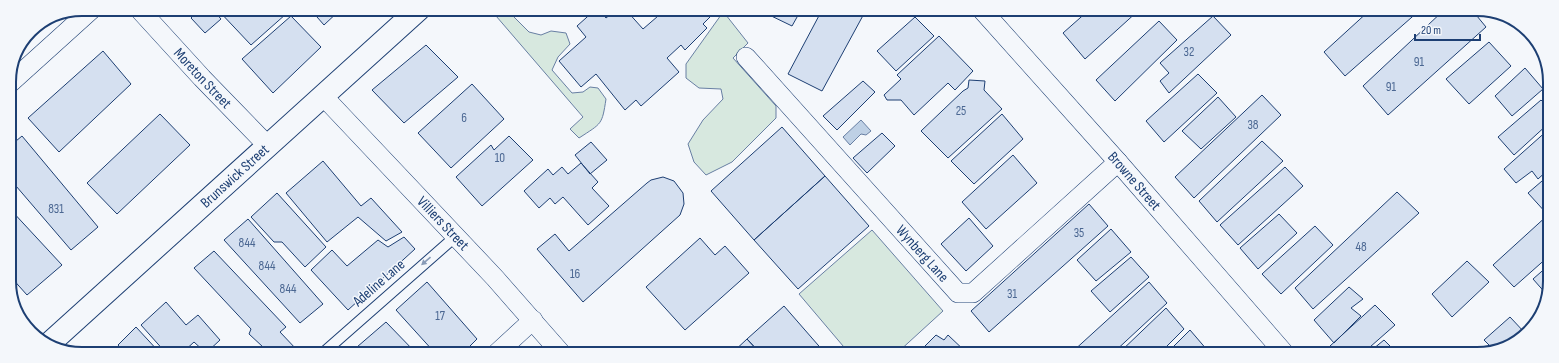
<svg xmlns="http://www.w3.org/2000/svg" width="1559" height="363" viewBox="0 0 1559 363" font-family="'Sofia Sans Condensed',sans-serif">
  <rect width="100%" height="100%" fill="#f4f7fb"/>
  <path fill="#d7e8df" stroke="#687fa3" d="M490,9h22l1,7 16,16 12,3 10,-4 15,2 4,11 -12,13 -6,13 20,23 11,-1 7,-5 8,1 8,11c-4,26 -4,24 -27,39l-9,-9 13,-12z
    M635,10h23l-10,5 -10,-1z
    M719,10h3l26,33 -15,15 43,48v12l-44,44 -26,13 -12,-13 -6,-18 15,-24 20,-21 -2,-10 -22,-1 -13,-10v-14l35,-49z
    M872,230l71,81 -46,42h-48l-50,-59z"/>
  <path fill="#bed0e5" stroke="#687fa3" d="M861,120l10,11 -5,4 -5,-1 -11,11 -7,-8z"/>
  <path fill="#d5e0f0" stroke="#1d3f73" d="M200,9h12l9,10 -16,14 -14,-15z
    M217,9h65l4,5 -35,31z
    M310,9h31l-17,16z
    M596,9l3,1 7,8 10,-8h10l17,19 22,-19h52l-14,14 4,4 -22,22 -4,-5 -14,13 12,14 -38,34 -5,-6 -11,10 -29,-36 -15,13 -22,-26 27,-24 -9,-11z
    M759,10h42l-9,16z
    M822,10h44l-44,81 -34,-17z
    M1089,10h50l-54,49 -22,-26z
    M1370,10h50l-75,66 -21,-24z
    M1444,10h28l14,17 -98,88 -25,-29z
    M54,14h4l-35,32 8,-16z
    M291,16l30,31 -48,46 -31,-34z
    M1213,16l18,19 -62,58 -9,-12 9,-8 -9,-10z
    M915,17l19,19 -38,35 -19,-20z
    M1159,21l18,19 -62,61 -19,-21z
    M939,36l34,35 -18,19 -7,-7 -34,32 -13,-15h-14l-3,-5 17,-16 -4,-4z
    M1489,42l22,24 -42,38 -23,-25z
    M426,45l32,32 -54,46 -32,-33z
    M103,51l28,33 -72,68 -31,-34z
    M1525,68l18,21 -31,27 -17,-20z
    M1198,74l19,19 -53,49 -18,-21z
    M969,80l16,1 -1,9 18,19 -54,49 -27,-27 42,-40 5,-3z
    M863,81l12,11 -38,38 -14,-14z
    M472,84l32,35 -53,49 -33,-35z
    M1262,95l19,20 -87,83 -19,-21z
    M1218,97l18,20 -35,32 -19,-18z
    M1541,100l8,8v15l-35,32 -16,-18z
    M160,114l30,31 -73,69 -30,-31z
    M1002,114l21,25 -49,45 -23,-23z
    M782,127l43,49 -71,64 -43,-49z
    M1549,129v40l-11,10 -6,-8 -16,12 -12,-14z
    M882,133l13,13 -28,27 -14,-15z
    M22,136l76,91 -27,23 -61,-71v-33z
    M509,136l24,24 -51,46 -26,-29 35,-32 3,5z
    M1262,141l21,20 -66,61 -18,-21z
    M591,142l16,18 -17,14 -15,-19z
    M1013,155l24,28 -51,46 -24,-27z
    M323,161l38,45 10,-8 31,34 -16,9 -28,-24 -31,25 -41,-49z
    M581,163l17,19 -6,6 17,18 -21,19 -25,-28 -8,7 -5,-6 -11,10 -15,-17 24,-22 5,6 9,-8 6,7z
    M1285,167l18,19 -65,59 -18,-20z
    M1549,175v37l-2,2 -19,-21z
    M825,176l44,50 -71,63 -44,-49z
    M663,177l11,4 9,12 1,11 -4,11 -97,87 -46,-53 18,-15 14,17 78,-68 4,-3z
    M1397,192l22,21 -106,96 -18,-21z
    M277,193l49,54 -21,20 -23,-25h-8l-23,-25z
    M1089,204l19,22 -119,106 -18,-21z
    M10,209l52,56 -35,30 -17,-19z
    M1279,214l18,19 -39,36 -18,-21z
    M1549,214v42l-35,31 -21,-22z
    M969,218l24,28 -27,25 -25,-27z
    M248,219l75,85 -23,19 -76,-83z
    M1315,226l18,19 -52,49 -19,-20z
    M1111,229l20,23 -35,29 -19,-21z
    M404,237l11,12 -67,61 -37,-40 21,-20 15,16 31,-26 10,7z
    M700,238l15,17 10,-9 24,27 -64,57 -39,-43z
    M214,251l72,76 -6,5 17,18 -3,3h-36l5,-6 -14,-13 2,-5 -57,-61z
    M1131,257l18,20 -39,35 -19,-21z
    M1467,261l22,21 -37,35 -20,-23z
    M1549,265v30l-1,1 -15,-17z
    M427,282l50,57 -14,14h-28l-39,-43z
    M1149,282l18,21 -55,51 -41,-1z
    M1349,287l14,12 -12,9 10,8 -27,27 -20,-23z
    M166,302l20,23 12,-10 22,25 -14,13 -12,-11 -12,11h-16l-25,-28z
    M1375,305l20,20 -33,29h-24l-8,-8z
    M784,306l41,47h-65l-13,-14z
    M1166,308l18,21 -25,25h-41z
    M1510,317l15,16 4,-3 -4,6 -32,13 -9,-9z
    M386,322l30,31h-66z
    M136,327l24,26h-35l-7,-8z
    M1190,330l18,21 -3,3h-39z
    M936,335l8,5 4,-5 19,18h-49z
    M747,339l13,14h-28z
    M1384,340l14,14h-31z
    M114,346l6,7h-13z
    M1475,349l4,5h-9z"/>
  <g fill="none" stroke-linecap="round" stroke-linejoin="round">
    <g stroke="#1d3f73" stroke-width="12">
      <path id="service" d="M323,353l133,-117"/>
    </g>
    <g stroke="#1d3f73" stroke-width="20">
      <g id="minor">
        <path id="s1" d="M139,9l63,69 66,68"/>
        <path id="s2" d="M982,10l136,152 167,192"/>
        <path id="s3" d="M746,57l212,236h15l145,-131"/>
        <path d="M9,84l83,-75"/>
        <path id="s4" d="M323,96l172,182 66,75"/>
        <path d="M497,353l36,-33"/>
      </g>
    </g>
    <g stroke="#1d3f73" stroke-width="24">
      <g id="secondary">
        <path id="s5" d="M50,343l369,-334"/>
      </g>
    </g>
    <use href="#service" stroke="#f4f7fb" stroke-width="10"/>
    <use href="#minor" stroke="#f4f7fb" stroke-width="19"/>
    <use href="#secondary" stroke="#f4f7fb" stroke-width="22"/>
  </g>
  <defs><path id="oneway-solid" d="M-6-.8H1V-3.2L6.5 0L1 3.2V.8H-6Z"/></defs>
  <use fill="#889bb7" href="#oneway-solid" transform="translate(426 261) rotate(139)"/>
  <g text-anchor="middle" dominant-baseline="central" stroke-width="3" stroke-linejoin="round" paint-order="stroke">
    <g font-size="13" fill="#4b6792">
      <text x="1189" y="52">32</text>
      <text x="1419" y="62">91</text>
      <text x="1391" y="87">91</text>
      <text x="961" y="111">25</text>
      <text x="464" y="118">6</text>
      <text x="1253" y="125">38</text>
      <text x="500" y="158">10</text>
      <text x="56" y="209">831</text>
      <text x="1079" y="233">35</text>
      <text x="247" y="243">844</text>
      <text x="1361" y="247">48</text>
      <text x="267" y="266">844</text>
      <text x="575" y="274">16</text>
      <text x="288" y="289">844</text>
      <text x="1012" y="294">31</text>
      <text x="440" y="316">17</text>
    </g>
    <g font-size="15" fill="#1d3f73" stroke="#f4f7fb">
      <text stroke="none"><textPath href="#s1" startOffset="94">Moreton Street</textPath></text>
      <text stroke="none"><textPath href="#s5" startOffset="249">Brunswick Street</textPath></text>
      <text stroke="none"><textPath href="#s2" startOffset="229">Browne Street</textPath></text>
      <text stroke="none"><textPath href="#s4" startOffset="175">Villiers Street</textPath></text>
      <text stroke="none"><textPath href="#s3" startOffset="264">Wynberg Lane</textPath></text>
      <text transform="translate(379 283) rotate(-41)">Adeline Lane</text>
    </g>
  </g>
  <path d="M0 0H1559V363H0ZM82 16H1477A66 66 0 0 1 1543 82V281A66 66 0 0 1 1477 347H82A66 66 0 0 1 16 281V82A66 66 0 0 1 82 16Z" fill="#f4f7fb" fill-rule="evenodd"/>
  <path fill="none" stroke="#1d3f73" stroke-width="2" d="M82 16H1477A66 66 0 0 1 1543 82V281A66 66 0 0 1 1477 347H82A66 66 0 0 1 16 281V82A66 66 0 0 1 82 16Z"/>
  <path d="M1415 34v6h65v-6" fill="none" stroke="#1d3f73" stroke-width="2"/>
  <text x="1421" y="34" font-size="12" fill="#1d3f73" stroke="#f4f7fb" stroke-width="3" paint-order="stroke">20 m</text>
</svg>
